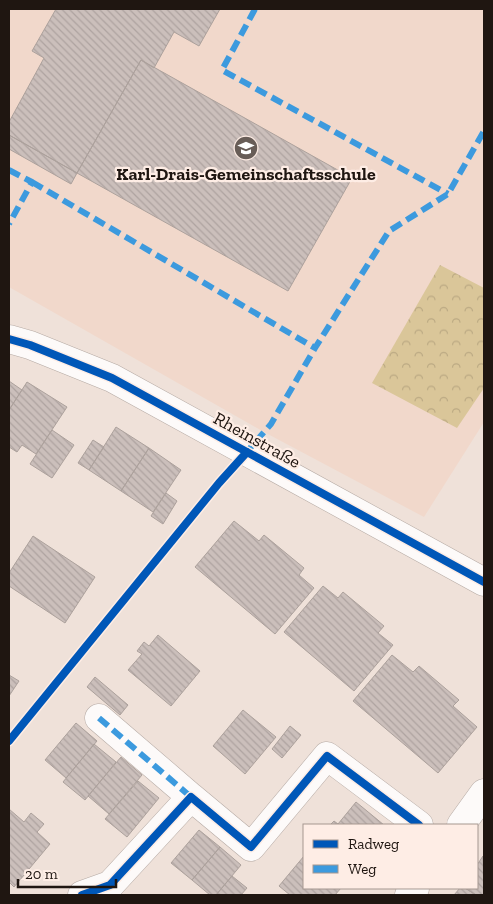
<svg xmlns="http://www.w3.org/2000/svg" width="493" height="904" viewBox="0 0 493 904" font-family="'Zilla Slab',serif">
  <defs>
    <pattern id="forest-crowns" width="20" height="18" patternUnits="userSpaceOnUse" patternTransform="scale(1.25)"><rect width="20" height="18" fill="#dac699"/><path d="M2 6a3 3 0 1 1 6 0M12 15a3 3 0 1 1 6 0" fill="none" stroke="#bba983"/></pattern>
    <pattern id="building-back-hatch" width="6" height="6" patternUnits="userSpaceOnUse" patternTransform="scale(1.25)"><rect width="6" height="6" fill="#cbbfbb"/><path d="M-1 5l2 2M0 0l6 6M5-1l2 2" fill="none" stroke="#aea3a0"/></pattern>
  </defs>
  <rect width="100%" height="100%" fill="#efe1d9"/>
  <path fill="#f1d8cb" d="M9,9h475v413l-60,95 -160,-85 -255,-145z"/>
  <path fill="url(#forest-crowns)" d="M440,265l44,23v100l-27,40 -85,-45z"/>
  <path fill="url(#building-back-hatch)" stroke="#aca19c" d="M56,9h164l-21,37 -25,-14 -20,36 -13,-8 -64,113 -68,-38v-13l35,-64 -12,-7z
    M141,60l211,118 -64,113 -211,-118z
    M9,135l68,38 -6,11 -62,-35z
    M9,381l13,9 -13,20z
    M27,382l40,25 -31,47 -14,-9 -5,7 -8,-5v-37z
    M116,427l33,21 -28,43 -32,-21z
    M52,430l22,15 -22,33 -22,-14z
    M93,440l11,7 -15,23 -11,-7z
    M149,448l32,22 -28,42 -32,-21z
    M166,493l11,8 -14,23 -12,-8z
    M234,521l25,20 5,-6 40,33 -5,7 15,13 -39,46 -80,-67z
    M33,536l62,41 -30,46 -56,-37v-13z
    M323,586l15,12 5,-6 41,34 -6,7 15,12 -39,46 -70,-59z
    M158,635l42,36 -29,35 -43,-36 14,-16 -5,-3 7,-9 5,4z
    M392,655l21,17 6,-6 40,34 -6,6 24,21 -39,46 -85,-72z
    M9,675l10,6 -10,15z
    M95,677l33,28 -8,10 -33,-28z
    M243,710l33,27 -31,37 -32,-28z
    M76,723l21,18 -31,37 -21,-18z
    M290,726l11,9 -19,23 -10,-9z
    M94,744l22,18 -31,38 -22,-18z
    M121,757l21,18 -33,39 -21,-18z
    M138,781l21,17 -32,39 -22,-18z
    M356,802l28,23h-54l4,-4 4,3z
    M9,809l15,13 7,-9 13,11 -7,8 13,12 -36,43 -5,-5z
    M199,830l21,17 -28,33 -21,-17z
    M220,847l21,18 -25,30h-6l-18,-15z
    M304,856v32h37l-6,7h-45l-11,-9z
    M483,856l1,39h-8l-11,-7h12v-23z
    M232,876l15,12 -6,7h-25z
    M460,888h5l11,7h-22z"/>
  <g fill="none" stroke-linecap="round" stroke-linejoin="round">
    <g stroke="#b5aaa4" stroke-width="29">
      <path id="minor" d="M9,339l21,6 82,33 372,204
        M99,718l92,79
        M461,825l23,-32
        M82,895l28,-10 81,-88 60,50 76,-91 92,69
        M409,895l6,-7"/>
    </g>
    <use href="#minor" stroke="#fdfaf9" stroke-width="28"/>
    <path stroke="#3c9ade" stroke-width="6" stroke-dasharray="12 6" stroke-linecap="butt" d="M255,9l-33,61 226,124
      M9,170l23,12 -23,42
      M32,182l283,166
      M244,455l27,-31 44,-76 74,-117 59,-37 36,-63
      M99,718l92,79"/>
    <g stroke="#feede5" stroke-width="11">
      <path id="cycleway" d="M9,339l21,6 82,33 372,204
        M9,741l210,-258 28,-31
        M82,895l28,-10 81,-88 60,50 76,-91 92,69"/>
    </g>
    <use href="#cycleway" stroke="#0057b8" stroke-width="8"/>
  </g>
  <defs>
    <g id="school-disc" transform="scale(1.25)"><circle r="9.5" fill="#685d57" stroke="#feede5"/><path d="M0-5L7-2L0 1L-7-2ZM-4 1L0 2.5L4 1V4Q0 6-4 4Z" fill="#fff"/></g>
  </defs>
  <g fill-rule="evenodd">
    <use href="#school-disc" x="246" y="148"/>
  </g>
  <g text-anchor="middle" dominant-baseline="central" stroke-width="4.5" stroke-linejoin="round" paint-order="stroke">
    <g font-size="18" font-weight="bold" fill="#1f1611" stroke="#feede5">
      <text x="246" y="174">Karl-Drais-Gemeinschaftsschule</text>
    </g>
    <g font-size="18" fill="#1f1611" stroke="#feede5">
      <text transform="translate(257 440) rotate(29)">Rheinstraße</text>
    </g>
  </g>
  <rect width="493" height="904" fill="none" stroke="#1f1611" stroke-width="20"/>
  <rect x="303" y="824" width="175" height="65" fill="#feede5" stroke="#a59790"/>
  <rect x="313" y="840" width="25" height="8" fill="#0057b8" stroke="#a59790"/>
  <text x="348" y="849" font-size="15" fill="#1f1611">Radweg</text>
  <rect x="313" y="865" width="25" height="8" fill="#3c9ade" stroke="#a59790"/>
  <text x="348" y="874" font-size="15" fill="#1f1611">Weg</text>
  <path d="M18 879v8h98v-8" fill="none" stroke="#1f1611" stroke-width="2.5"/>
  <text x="25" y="879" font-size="15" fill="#1f1611" stroke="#feede5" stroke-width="4" paint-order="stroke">20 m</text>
</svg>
